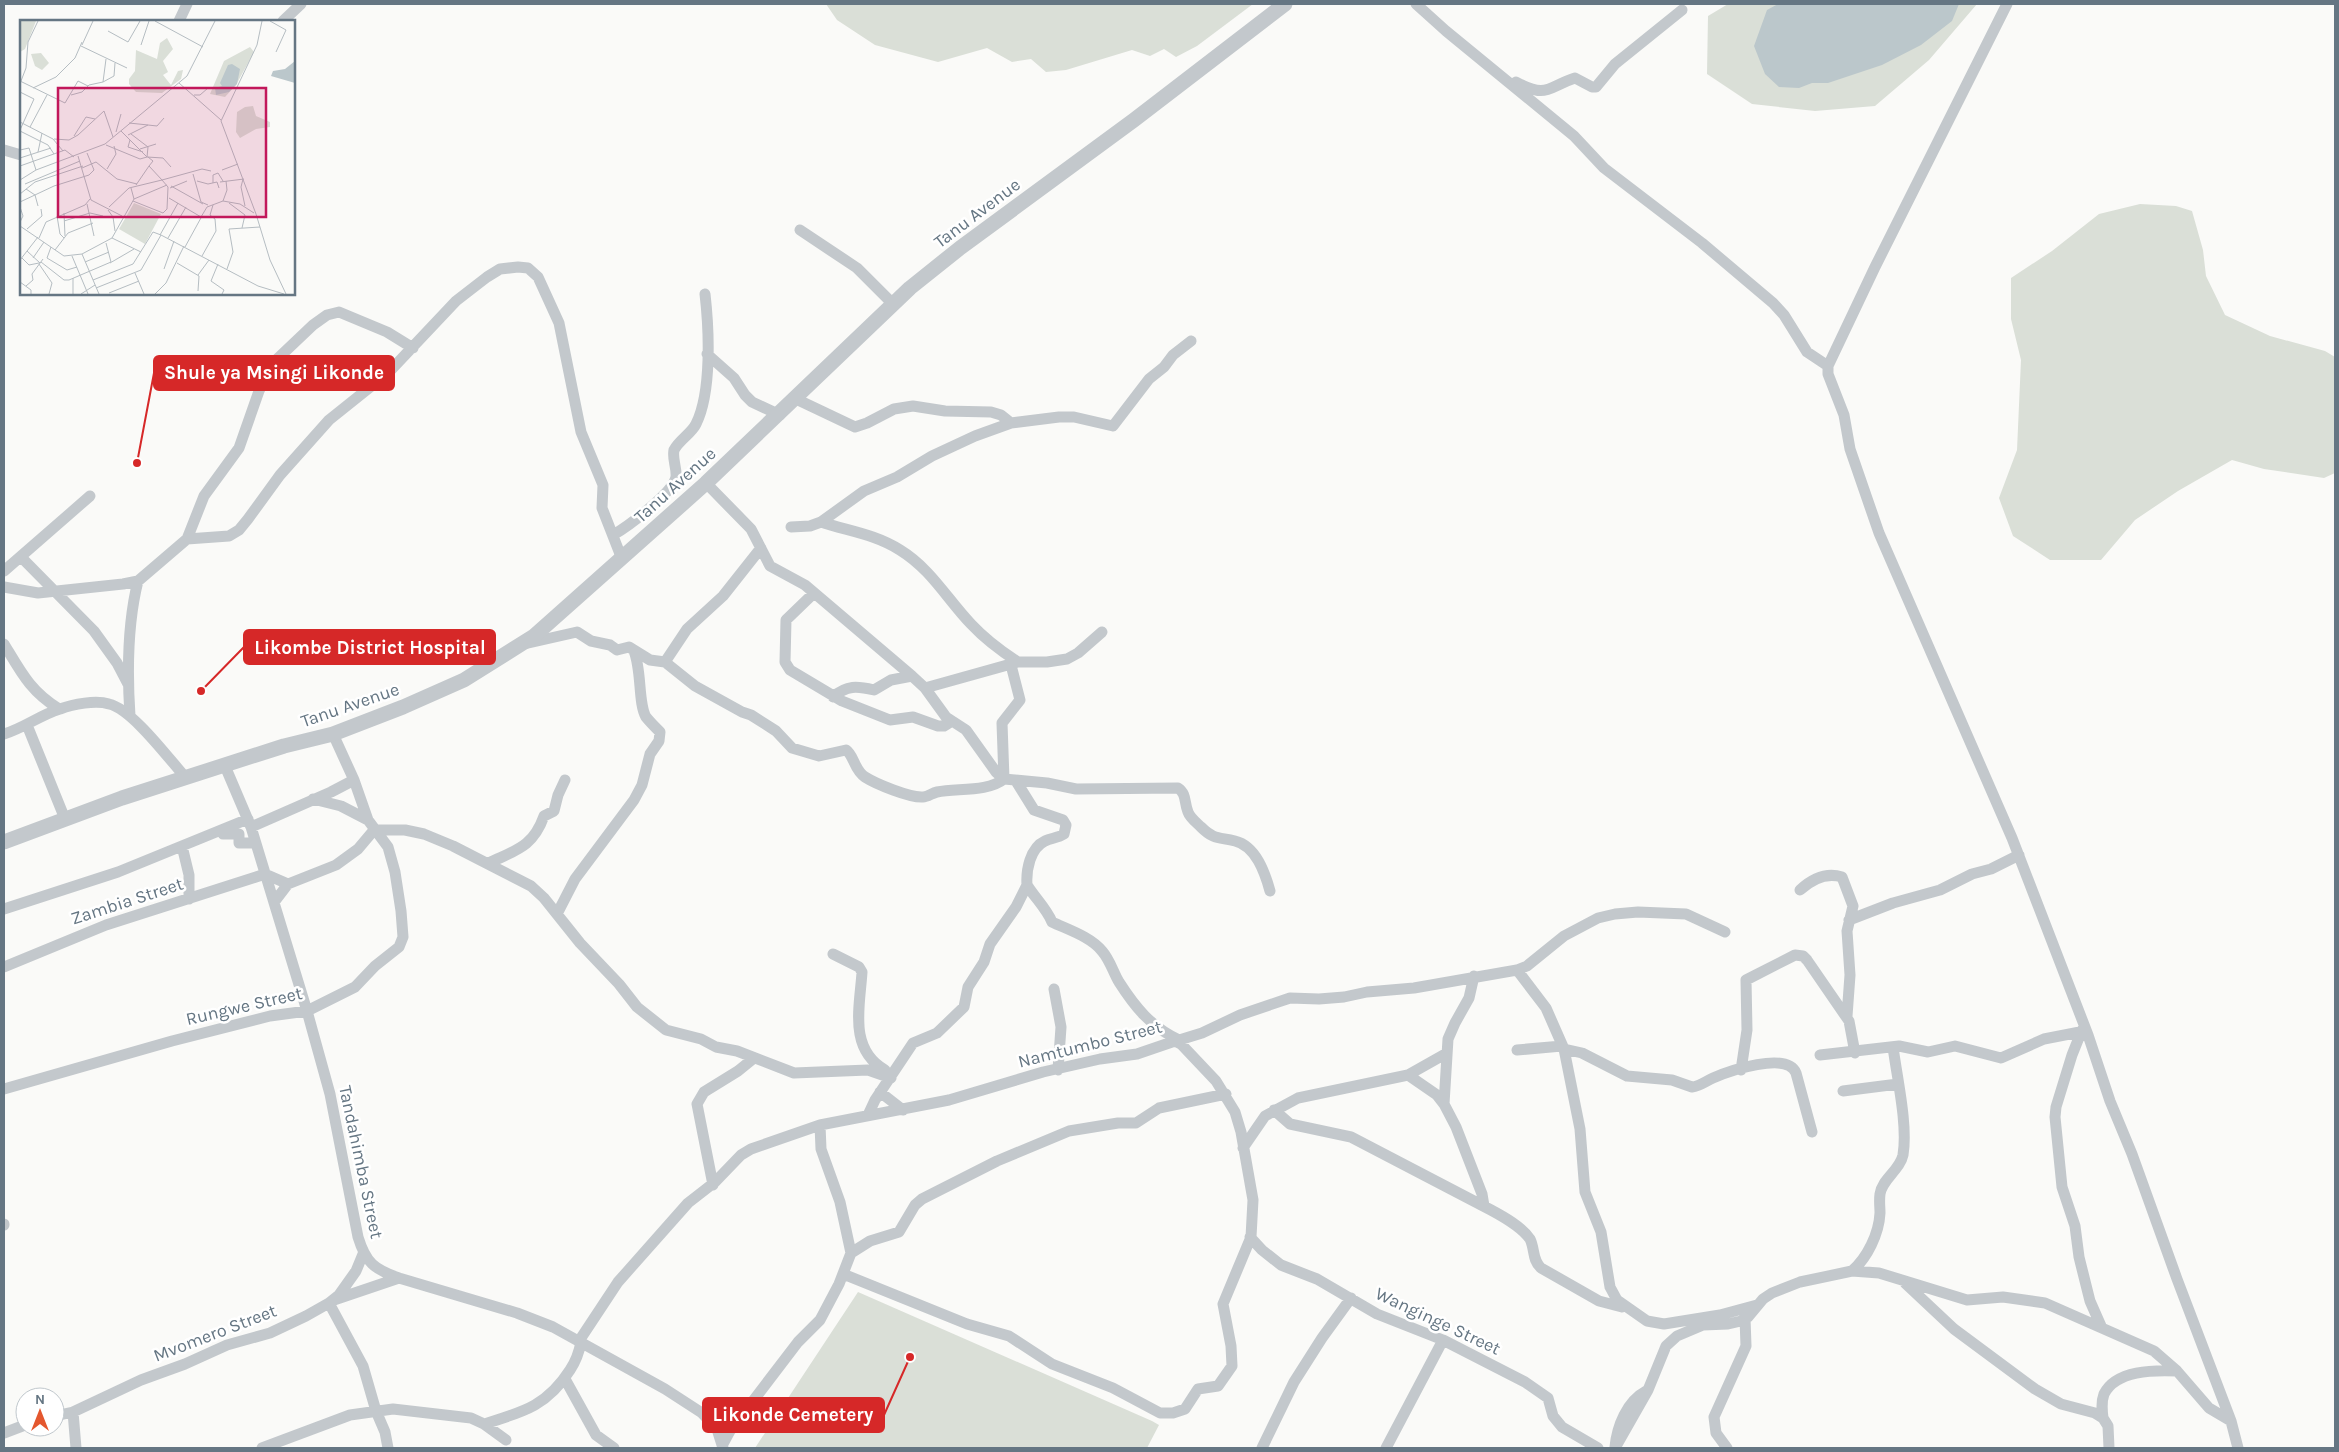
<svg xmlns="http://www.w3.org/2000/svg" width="2339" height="1452" viewBox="0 0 2339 1452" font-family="Karla,sans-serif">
  <rect width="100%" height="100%" fill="#fafaf8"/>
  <path fill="#dadfd7" d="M826,4h427l-56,42 -21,11 -12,-8 -14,7 -18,-6 -66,20 -20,2 -15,-13 -19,3 -25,-14 -49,14 -63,-17 -38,-25z
    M1728,4h249l-48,56 -54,46 -60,5 -63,-7 -45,-30 1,-58z
    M2140,204l36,2 16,5 11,39 3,26 19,39 45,21 55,15 10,6v116l-11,5 -60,-9 -32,-9 -54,31 -43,29 -34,40h-51l-37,-24 -14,-38 18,-48 4,-90 -10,-41v-41l41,-27 47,-37z
    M858,1292l294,129 7,4 -12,23h-392z"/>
  <path fill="#bbc7cb" d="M1778,4h181l-7,17 -31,24 -39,20 -54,18h-16l-13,5 -20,-1 -14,-13 -11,-28 13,-36z"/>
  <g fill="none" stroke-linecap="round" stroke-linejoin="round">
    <path stroke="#c3c8cc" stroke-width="11" d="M1416,4l30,27 128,105 30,32 98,75 71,60 11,12 23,37 21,14
      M2007,4l-132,263 -47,99v8l16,41 6,34 29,84 133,305 76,197 22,66 22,53 45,125 54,142 7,27
      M179,21l8,-17
      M283,21l18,-17
      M1516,82c32,17 31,5 59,-4l17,9h4l19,-23 67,-54
      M4,150l17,5
      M800,230l57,38 36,36
      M707,354l27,24 11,17 7,7 28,13
      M796,399l59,28 12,-4 27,-14 19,-3 32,5 46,1 10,3 10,8
      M706,483l45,46 19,37 35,19 107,91 13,12 21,29 20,13 30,42 8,7 43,4 29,6 102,-1c9,6 6,15 10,24 2,6 9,11 13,15 13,13 18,10 34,14 21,5 30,32 35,50
      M821,522c27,9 54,12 79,28 31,19 47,49 71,74 14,15 30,27 47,38
      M791,527l19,-1 11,-4 43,-31 33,-14 35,-21 43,-20 36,-13 48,-6h15l39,9 36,-47 15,-12 9,-12 18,-14
      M613,535c14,-8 60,-42 63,-58 1,-9 -4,-18 -2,-27 5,-10 17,-16 22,-26 16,-32 13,-95 9,-130
      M187,539l17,-43 35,-48 20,-57 9,-19 6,-10 39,-37 14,-10 12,-3 48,20 26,16
      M21,557l73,74 23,32 11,21
      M4,571l86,-75
      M4,587l34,6 85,-9 15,-3 49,-42 42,-3 10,-6 9,-11 32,-44 49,-55 60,-48 67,-71 31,-24 13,-8 18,-2 10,1 10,9 21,46 22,109 22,53 -1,23 20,51
      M814,593l-28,27 -1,42 5,8 52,31 48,19 23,-3 25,9h6l8,-5
      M4,644c17,28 26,47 55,65
      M524,644l53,-12 14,9 19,4 7,5 12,-3 21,13 15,2 30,24 47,26 9,3 25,16 16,17 27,8 27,-6c8,5 8,20 19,27 11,7 45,21 58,20 5,0 9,-4 14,-5 20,-4 51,0 67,-13l-2,-56 18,-23 -9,-35
      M665,662l22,-33 36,-33 38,-48
      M925,688l93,-26h29l20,-3 11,-6 24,-21
      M833,697c14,-12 24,-11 41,-7l17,-10 21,-4
      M130,716c-3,-45 -3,-91 8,-135
      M27,725l38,94
      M4,734c20,-6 36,-19 56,-25 13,-5 36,-9 49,-5 23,5 60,55 77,74
      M225,766l26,61 56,184 23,83 28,143c8,26 16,32 41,41l118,35 36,14 112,62 37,24 15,16 6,19
      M1016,781l18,29 29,10 3,5 -2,9c-6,4 -13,4 -19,7 -15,7 -19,29 -18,44 8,13 19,23 25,37 17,8 39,15 50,29 8,9 11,21 17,31 16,25 32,45 60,58
      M313,799l28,7 27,14
      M251,827l80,-35 23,-12
      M223,834h16v9h15
      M182,846l7,29v24
      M489,863c27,-13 44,-16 55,-47l10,-5 4,-16 7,-15
      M1800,890c12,-11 26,-18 42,-13l11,29 -6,25 3,44 -3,41
      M275,901l13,-17 48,-19 22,-16 16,-19h31l19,4 29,12 78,40 13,12 36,45 39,41 18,23 29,23 35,9 15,8 21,4 57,22 74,-3 23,8
      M4,909l114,-37 130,-53
      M557,914l18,-35 59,-79 8,-15 8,-31 9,-13 1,-9c-5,-5 -10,-10 -14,-15 -8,-13 -4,-46 -12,-66
      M1849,920l44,-17 47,-13 32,-16 19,-5 28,-14
      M833,954l26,13 3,5c-2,34 -14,77 23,98
      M4,967l102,-42 150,-48 9,-3 23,10
      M1517,970l29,38 18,41 16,80 5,63 16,40 9,55 7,13 30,21 17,3 56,-9 37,-10
      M1054,989l7,38 -3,43
      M2082,1030l-10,25 -16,52 -1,10 7,70 13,39 4,31 11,44 11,25
      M1176,1041l26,-8 38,-18 50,-17 29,1 25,-2 23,-5 47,-4 103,-18 10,-4 37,-30 34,-18 17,-4 23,-2 48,2 39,18
      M1564,1049l18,4 45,23 45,4 20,7c8,-1 14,-6 21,-9 16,-7 74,-27 83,-5l16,59
      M1517,1050l45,-4
      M1820,1055l79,-9 29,6 27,-6 46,12 43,-19 41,-8
      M1741,1070l6,-40 -1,-50 49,-25 8,1 4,4 42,61 6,32
      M1408,1075l29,20 7,9 12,23 26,67 2,12
      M4,1089l168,-48 98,-25 37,-5 48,-24 20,-21 24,-19 4,-10 -2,-26 -6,-39 -7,-25 -20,-27 -14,-40 -21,-46
      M1843,1091l55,-7
      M880,1092l23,18
      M1444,1104l4,-65 7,-16 14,-25 5,-22
      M1274,1110l16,14 61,13 140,73c13,7 31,17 39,29 5,10 2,21 11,29l58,33 23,6
      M868,1115l7,-15 38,-57 24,-10 27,-26 4,-20 16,-25 6,-18 26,-37 11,-22
      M1243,1148l22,-32 33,-18 110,-23 39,-22
      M713,1185l-16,-81 7,-12 34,-21 16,-13
      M4,1224v1
      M1250,1237l12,13 19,15 36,14 60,35 66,26 82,42 23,16 5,18 9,11 36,21
      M851,1253l19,-12 29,-9 16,-27 7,-6 75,-38 72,-30 49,-8h18l23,-15 67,-14
      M1852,1271c15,-13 27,-37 28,-58 0,-6 -1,-12 0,-19 2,-15 20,-24 23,-39 5,-30 -6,-77 -10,-108
      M1905,1283l49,46 81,60 26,15 34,9 8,5 5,8 1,22
      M334,1300l65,-22
      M329,1303l34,63 13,45 9,21 3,16
      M579,1341l39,-59 70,-79 27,-21 26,-27 10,-6 69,-24 129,-25 94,-28 57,-13 37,-5 38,-13 6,3 35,37 19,31 6,20 12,68 -2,37 -28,67 8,42 1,20 -14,20 -20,3 -13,20 -12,4h-13l-47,-25 -61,-24 -43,-28 -42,-12 -124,-50
      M565,1379l31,56 18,13
      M73,1412l3,36
      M55,1416l18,-4 68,-32 44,-16 42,-19 43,-12 36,-17 23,-13 10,-8 17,-24 7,-17
      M2103,1418c-1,-8 -2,-16 1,-24 12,-24 50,-24 73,-23
      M484,1424c39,-12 63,-18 86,-54 6,-9 9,-17 11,-28
      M4,1433l21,-8
      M723,1444l7,-13 68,-89 22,-22 19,-36 12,-31 -11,-51 -19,-53 -1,-24
      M1615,1447c2,-21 12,-46 31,-56
      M262,1448l88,-33 43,-6 78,9 13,6 22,16
      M1262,1448l32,-66 28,-44 29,-40
      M1386,1448l57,-108
      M1615,1448l33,-58 18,-44 11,-10 26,-11 25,-1 13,-3 7,-4 15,-18 9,-6 28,-11 52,-11 27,2 88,27 36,-3 42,6 109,48 23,20 32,37 22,13
      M1727,1448l-11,-15 -2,-16 32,-71 -1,-28"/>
    <path stroke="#c3c8cc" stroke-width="15" d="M4,842l118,-44 162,-52 49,-12 70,-27 61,-27 70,-44 172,-153 204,-195 50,-40 174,-128 151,-116"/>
  </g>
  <g text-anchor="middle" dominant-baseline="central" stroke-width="5" stroke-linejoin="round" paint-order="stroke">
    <g font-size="18" fill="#657683" stroke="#fff">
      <text transform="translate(977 213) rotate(-37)">Tanu Avenue</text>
      <text transform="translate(675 485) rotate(-42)">Tanu Avenue</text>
      <text transform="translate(350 705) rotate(-19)">Tanu Avenue</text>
      <text transform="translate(127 901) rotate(-18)">Zambia Street</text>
      <text transform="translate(244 1006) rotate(-13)">Rungwe Street</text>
      <text transform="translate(1090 1044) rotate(-14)">Namtumbo Street</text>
      <text transform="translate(361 1162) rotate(78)">Tandahimba Street</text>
      <text transform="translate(1438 1321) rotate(25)">Wanginge Street</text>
      <text transform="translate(215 1333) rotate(-21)">Mvomero Street</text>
    </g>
  </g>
  <g transform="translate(20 20)">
    <rect width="275" height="275" fill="#fafaf8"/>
    <path d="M0,1h16l-11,28 -5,3zM147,18l6,11 -10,12 5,11 -5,3 8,10 7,-14 5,-1 -2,9 -19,14 -26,-1 -7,-8v-5l6,-8 1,-21 21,9 3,-16zM230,27l4,5 -18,33 -11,12 -15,-3 14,-33zM21,33l8,10 -7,7 -7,-4 -4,-12zM233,86l3,10 14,6v5l-14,2 -16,9 -4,-6 1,-20 8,-5zM114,183l27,11 -16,30 -26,-15z" fill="#dadfd7"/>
    <path d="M275,41v22l-24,-7 2,-5 12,-2zM212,44l8,5 -3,15 -8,8 -13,3 -1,-7 7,-2 -2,-3 8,-18z" fill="#bbc7cb"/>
    <path fill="none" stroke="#b5bdc2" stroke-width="1" d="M135,1l48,26M242,1l-5,24 -36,76 35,93 14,46 16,34M250,1l16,9 -10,22M88,11l20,11 12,-21M62,25l11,-24M121,25l8,-24M61,26l46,22M0,61l45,22 13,-22 10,5M1,61l5,-13 2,-26 10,-21M83,62l11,-6 1,-13M159,63l42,37M13,68l23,-11 19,-19 7,-16M0,72l14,7 -14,31M51,75l11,-3 7,-7 14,-3 3,-23M174,75h6l8,-7M0,102l33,17 10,12M109,103l19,2M10,107l17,-32M0,111l28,14 6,9M101,111l26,26 16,1 8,9M96,112l5,-18M111,114l17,13M108,115l20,-10 9,1 7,-8M54,116l12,-19 9,2M34,119l15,1 9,-5 26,-24 9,26M110,120l-2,7 15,5M86,125l34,14 7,-2 1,-10M120,129l16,-5M0,130l9,-2 7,22M18,132l4,-19M58,136l13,44 31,16M128,137l5,4 -4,5 13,14M0,138l31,-10M0,146l45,-16 9,7M62,148l14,-6 21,17 20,5M87,149l9,-15 -2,-8M202,150l16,-6M173,154l8,28 7,3M223,159l-2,8 4,19M0,160l16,-10 69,-26 82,-68 28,-55M142,160l40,-11 9,2M177,161l11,3 9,-2 2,6M200,162l24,-3M193,163v-8l5,-2 5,8M5,164l55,-23M116,165l13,-19M151,166l32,18M150,168l17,-7M6,169l9,6 3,11M0,174l15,-12 48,-16M149,178l32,19M114,179l33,-14M203,181l4,-11 -1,-9M0,182l34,-16 35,-11 5,-5 -7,-17M209,183l16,12 -3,13M67,184l7,32M0,187l3,9 -3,6M89,187l20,-19 33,-8 6,7 -1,22 -4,4 -30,-12M88,190l5,7 2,14M44,193l1,23M37,196l3,18 4,4M181,197l6,-10 16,-6 17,3 14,9M44,201l26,-8 13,3M0,206l44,30 18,-2M7,209l15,-13 -1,-7M140,215l18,-32M19,218l7,-16 39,-17 5,-6M92,218l29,14M148,218l18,-31M31,227l-4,11 20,12 10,-3M165,227l17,-31M35,230l13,-17 25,-10M7,231l13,12M52,236l8,19M182,236l14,-25 -1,-12 -5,-4 3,-10M2,238l7,7 10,-2M13,238l11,-16M0,240l18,-23M21,242l23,18h5l42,-18 -5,-19M65,242l24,-10M90,243l24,-14M157,243l22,13 -1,15M19,244l13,19 -3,11M198,244l-7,17 13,9 -2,4M144,249l10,-28M207,249l6,-17 -4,-23 31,-2M115,253l9,21M60,255l8,19M178,255l11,-15M73,260l40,-16 20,-32 8,3M0,262l11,8v4M6,266l7,-6 -1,-6 11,-15M76,268l45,-18 20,-35 97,51 26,8M89,273l30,-12M53,274v-16M61,274l14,-9M79,274l-17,-40 30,-16 22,-39 -3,-11M135,274l11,-11 18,-37"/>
    <path fill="#c2185b" fill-opacity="0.15" stroke="#c2185b" stroke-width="2.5" d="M38,68h208v129h-208z"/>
    <rect width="275" height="275" fill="none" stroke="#657683" stroke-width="2.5"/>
  </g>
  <path fill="none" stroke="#d62828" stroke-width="2" d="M137 463L154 373M201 691L244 647M910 1357L884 1415"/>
  <g fill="#d62828" stroke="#fff" stroke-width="2">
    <circle cx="137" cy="463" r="5"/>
    <circle cx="201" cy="691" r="5"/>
    <circle cx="910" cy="1357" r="5"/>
  </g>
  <g fill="#d62828" stroke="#d62828" stroke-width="2">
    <rect x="154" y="356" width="240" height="34" rx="5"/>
    <rect x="244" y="630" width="251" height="34" rx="5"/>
    <rect x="703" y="1398" width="181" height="34" rx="5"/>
  </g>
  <g font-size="19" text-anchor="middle" font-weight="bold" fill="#fff">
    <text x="274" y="379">Shule ya Msingi Likonde</text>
    <text x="370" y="654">Likombe District Hospital</text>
    <text x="793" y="1421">Likonde Cemetery</text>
  </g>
  <rect width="2339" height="1452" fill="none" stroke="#657683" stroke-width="10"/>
  <g transform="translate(40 1412)"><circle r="24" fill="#ffffff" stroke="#c1c8cd"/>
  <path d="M0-4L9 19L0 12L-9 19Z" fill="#e4572e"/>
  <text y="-8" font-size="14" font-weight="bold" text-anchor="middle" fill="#657683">N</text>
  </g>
</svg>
